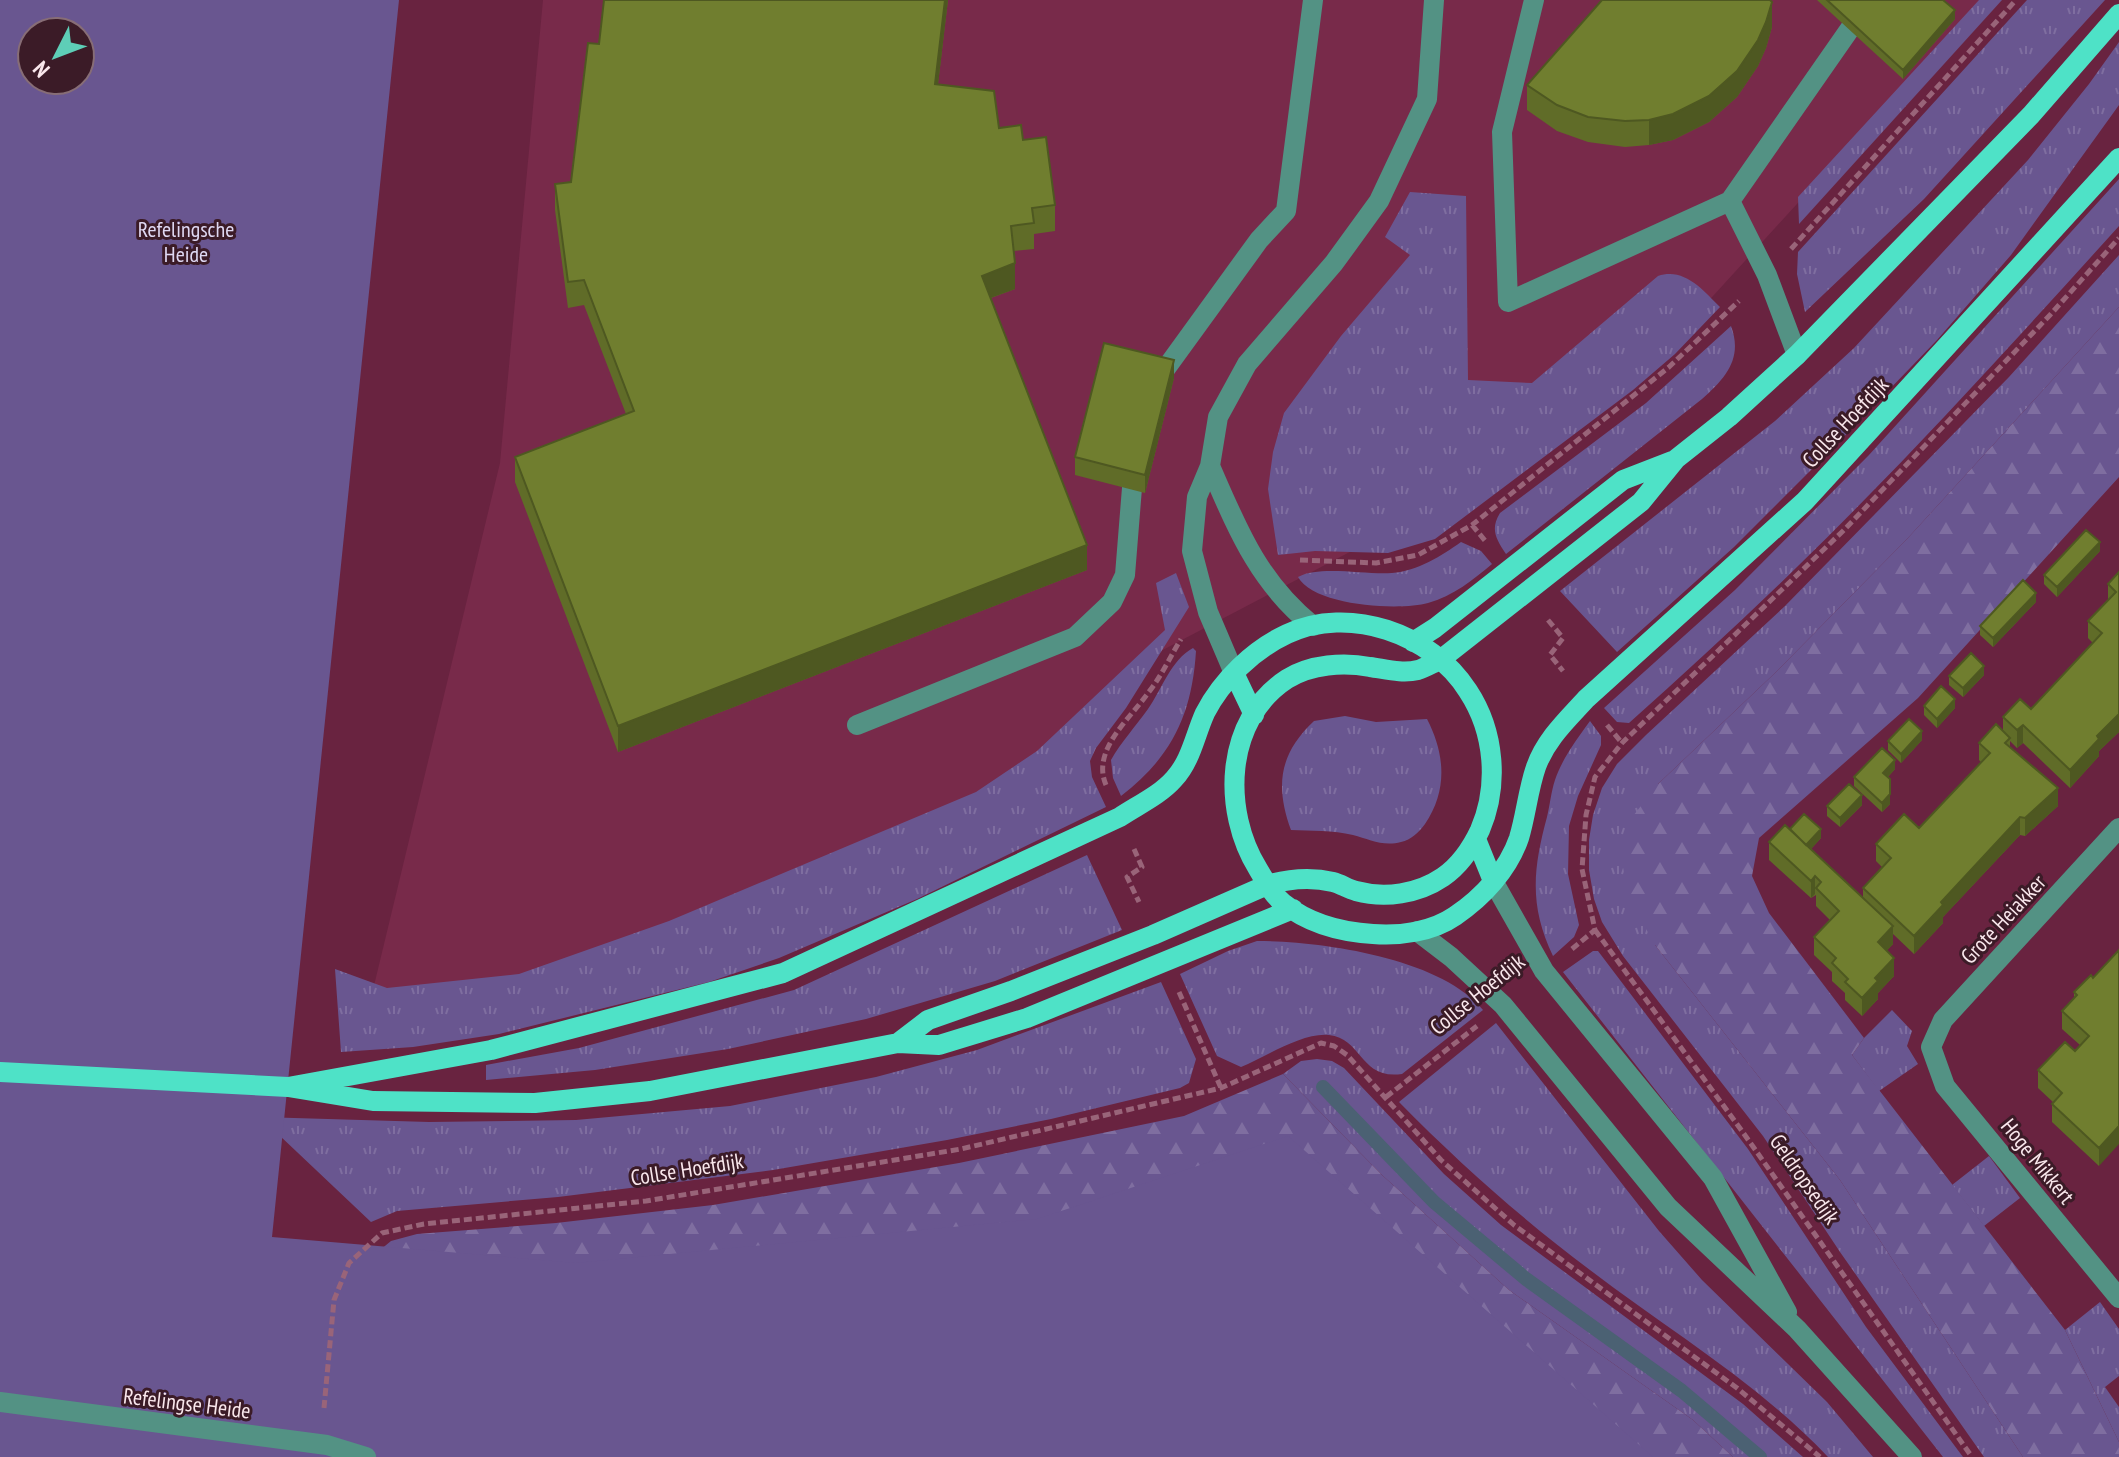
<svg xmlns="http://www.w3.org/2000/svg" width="2119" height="1457" viewBox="0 0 2119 1457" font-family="'PT Sans Narrow',sans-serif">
  <defs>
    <pattern id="grass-tufts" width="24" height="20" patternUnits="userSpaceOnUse" patternTransform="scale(2)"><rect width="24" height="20" fill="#695690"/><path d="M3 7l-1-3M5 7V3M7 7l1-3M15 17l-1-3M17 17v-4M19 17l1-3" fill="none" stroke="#7f6ea0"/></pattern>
    <pattern id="forest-firs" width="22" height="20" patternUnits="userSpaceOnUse" patternTransform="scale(2)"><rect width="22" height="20" fill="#695690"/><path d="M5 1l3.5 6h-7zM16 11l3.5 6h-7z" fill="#7f6ea0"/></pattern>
  </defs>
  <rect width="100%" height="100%" fill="#692340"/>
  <path fill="#782a4a" d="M543,0h1440l-301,330 -231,169 -294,154 -184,151 -146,85 -462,134 135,-560z"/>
  <path fill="url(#grass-tufts)" d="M1979,0h23l-203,224 -1,-27z
    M2027,0h78l-181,199 -119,113 -8,-38 1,-22z
    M2119,42v63l-108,150 -74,85 -105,109 -98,98 -117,105 -57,-61 215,-170 79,-73 174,-188 61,-76z
    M2119,179v47c-104,115 -209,231 -321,340 -55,54 -112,106 -169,157l-12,-1 -13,-14 131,-118 134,-135z
    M1410,192l56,4 2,184 64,3 126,-107c26,-9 45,14 62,31l-45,47 -42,36 -198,149 -47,14 -73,-2 -37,4 -10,-66 5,-37 11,-39 57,-77 69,-81 -25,-18z
    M2119,255v52l-212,232 -131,133 -118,112 -3,161 185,235 183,277h-39l-144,-205 -77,-116 -140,-180 -21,-34 -8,-23 -5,-29v-30l4,-25 9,-27 15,-24 29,-29 139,-129 224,-229z
    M1731,326c12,32 -5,52 -29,73l-196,155c-10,-15 -16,-25 -6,-41l146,-110z
    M1461,542l20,9 11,13c-19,16 -39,32 -64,39 -29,8 -114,3 -130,-26 22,-12 67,-2 94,-4 26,-2 49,-17 69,-31z
    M1176,573l13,34 -63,101 -30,40 -6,13 2,16 14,30 -189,92 -138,59 -70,24 -210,52 -86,13 -72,5 -6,-83 52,19 132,-14 150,-53 307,-129 61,-41 128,-121 -9,-47z
    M1193,648l3,3c-4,63 -24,106 -75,145l-8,-18 -2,-18c10,-18 25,-34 37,-51 14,-20 23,-49 45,-61z
    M1345,716l31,6 51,-3c18,35 21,71 -2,105 -6,8 -14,16 -24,18 -18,5 -32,-3 -48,-7 -20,-5 -42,-4 -62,-5 -16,-44 -12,-76 23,-109z
    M1590,721l11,15v9l-23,51 -9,30 -1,48 11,51 -5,12 -21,19c-24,-50 -20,-87 -6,-139 3,-12 4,-25 8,-37 7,-21 22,-41 35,-59z
    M1087,855l35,75 -127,51 -129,38 -138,30 -133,21 -109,10v-15l93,-17 215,-58z
    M1257,941c64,0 184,17 226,69l-81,64c-42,6 -39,-35 -73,-39 -26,-3 -64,22 -88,32l-24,-11 -37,-82 48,-23z
    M1593,951h5l150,198 118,178 97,130h-20l-380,-485z
    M1161,982l35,77 -7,24 -9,5 -129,31 -104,21 -174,30 -215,27 -161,14 -26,11 -111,-105 169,5 147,-2 154,-14 146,-29 101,-27z
    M1892,1010l20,21 -5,15 11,18 -39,27 -27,-36 12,-17z
    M1496,1023l163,208 43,49 125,122 46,55h-45c-70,-74 -158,-126 -238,-187 -68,-51 -131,-107 -191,-168z
    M1317,1059l15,2 12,7 100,106 57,51 242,179 60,53h-70l-40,-37 -184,-130 -127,-115 -99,-101 18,-13z
    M1989,1156l31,42 -36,28 -32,-41z
    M2100,1302l19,27v47l-14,11 14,20v35l-54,-112z"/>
  <path fill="url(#forest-firs)" d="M2119,307v170l-201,221 -159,140 -7,38 17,37 95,125 -12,17 213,275 54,112v15h-96l-183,-277 -185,-235 -26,-47 -8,-41 9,-37 28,-36 118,-112 131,-133z
    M1283,1074l99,101 127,115 184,130 40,37h-1295l-64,-202 17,-14 26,-7 139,-11 157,-18 246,-42 225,-47z"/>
  <path fill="#695690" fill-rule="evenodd" d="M0,0h399l-127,1237 304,26 461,-44 251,-83 365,321h-1653zM32,32h48v48h-48z"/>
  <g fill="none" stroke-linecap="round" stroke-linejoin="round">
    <path stroke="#4b6173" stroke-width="14" d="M1323,1087l111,115 92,77 156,112 78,66"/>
    <path stroke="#996479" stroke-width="5" stroke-dasharray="8 4" stroke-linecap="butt" d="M1791,249l225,-249
      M1472,525l15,18
      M1300,560l76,3 42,-8 54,-30 197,-158 70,-66
      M1548,620l15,18 -13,17 13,16
      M1607,725l15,18
      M1106,785c-15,-35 24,-66 42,-92 13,-16 22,-36 33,-54
      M1134,849l8,18 -15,10 12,25
      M1595,930l147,201 230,326
      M1572,949l23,-19 -13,-61 4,-54 9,-38 27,-34 221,-212 207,-216 69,-77
      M1179,992l42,96
      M1386,1097l91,-71
      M324,1408l10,-108 15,-37 33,-30 42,-9 222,-23 315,-52 260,-61 100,-45 13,3 13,9 94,105 73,65 223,163 83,69"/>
    <path stroke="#539284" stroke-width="20" d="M1534,0l-32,132 6,170 222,-101
      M1797,355l-30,-80 -37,-74 140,-201
      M1156,382l103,-142 27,-29 27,-211
      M1210,466c27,62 48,116 103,160
      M1234,673l-26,-61 -16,-61 5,-54 13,-31 8,-49 29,-53 87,-101 45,-62 48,-102 7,-99
      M857,725l218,-88 37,-35 13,-27 9,-112
      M2119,828l-176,192 -12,27 14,39 174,212
      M1493,881l51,90 169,207 74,134
      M1417,931l34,26 52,48 165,202 129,122 115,128
      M0,1402l327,43 39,12"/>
    <path stroke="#4ee2c7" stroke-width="20" d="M2119,14l-88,101 -234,240 -68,62 -53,42 -35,43 -201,158c-7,3 -15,8 -22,10 -16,4 -33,-1 -48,-3 -26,-5 -59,-3 -83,12 -63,41 -65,132 -29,190 7,12 14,25 25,34 26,21 57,29 90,31 27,2 59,-2 82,-18 28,-19 53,-46 64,-78 7,-23 9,-48 17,-71 10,-28 31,-47 50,-68l219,-198 314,-343
      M1413,642l22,-14 188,-148 49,-19
      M1234,673l20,42
      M1476,839l17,42
      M0,1072l288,15 85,14 162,2 115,-12 248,-48 41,2 88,-27 266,-109
      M288,1087l203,-37 292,-77 337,-156c18,-12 40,-22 54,-38 17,-18 21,-44 31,-66 17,-33 48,-63 82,-79 62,-29 144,-1 181,57 27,41 31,95 12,139 -8,17 -21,36 -37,47 -25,17 -58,22 -87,14 -8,-2 -15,-7 -23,-9 -21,-5 -45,-3 -66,3l-114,50 -142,56 -83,29 -30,23"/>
  </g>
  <path fill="#606c28" d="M604,0h344l-10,84 61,44 24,12 32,65v26l-21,3v15l-20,2 1,38 -24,9 96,272 -469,182 -103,-270v-25l111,-43 -42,-109 -16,3 -13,-98v-26l16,-2 28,-138z
    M1817,0h126l12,19 -52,60z
    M1772,27l-6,21 -8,18 -21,31 -28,25 -36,18 -24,5 -24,2 -37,-5 -31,-11 -30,-21v-25z
    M1174,378l-29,115 -70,-18v-18z
    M2100,551l-43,46 -13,-13v-9z
    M2119,572v160l-20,19v5l-29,32 -47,-45 -6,5 -7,-7v6l48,59 -33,30 -5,-1 -77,82v6l-29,31 -21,-20v10l-7,7 8,25 -16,17v6l-16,17 -17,-16v-7l-13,-12v-9l-18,-17v-18l16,-17 -14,-14v-11l-5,3 -42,-38v-18l21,-13 31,9 -10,11 52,49v-10l19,-21 -6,-6v-17l43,-16 62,-66 -2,-2v-17l24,-12v-14l28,-8 62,-66 -5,-5v-17l20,-21v-16z
    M2036,602l-43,45 -13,-12v-9z
    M1984,675l-21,22 -14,-12v-9z
    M1924,706l31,2 -18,20 -13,-13z
    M1922,740l-21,23 -13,-13v-9z
    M1895,769l-7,8 2,27 -8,8 -28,-26v-9z
    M1862,805l-22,22 -13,-11v-10z
    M2119,950l-20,216 -47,-44v-18l1,-2 -15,-14v-18l37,-19 5,-6 -18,-16v-18l12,-13v-6l19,-14z"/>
  <path fill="#4e5821" d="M945,0h3l-13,110v-26z
    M1772,2v25l-6,21 -8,18 -21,31 -28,25 -36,18 -24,5v-25z
    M1955,10v9l-52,60v-9z
    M1015,263v26l-33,12v-25z
    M1174,360v18l-29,115v-18z
    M2100,542v9l-43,46v-10z
    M1087,545v25l-469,182v-26z
    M2036,593v9l-43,45v-9z
    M1984,666v9l-21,22v-9z
    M1955,699v9l-18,20v-9z
    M2119,714v18l-20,19v5l-29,32v-18l27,-34z
    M2023,725v18l-6,5v-18z
    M1922,731v9l-21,23v-9z
    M1895,760v9l-12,13v-9z
    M2058,788v18l-33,30v-18z
    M1890,794v10l-8,8v-9z
    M1862,795v10l-22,22v-9z
    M2020,817v18l-77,82v6l-29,31v-18l27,-34z
    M1821,829v9l-19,21v-9z
    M1815,876v18l-4,4v-17z
    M1893,926v18l-15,16v-18z
    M1894,958v18l-16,17v6l-16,17v-18l13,-20z
    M2119,1126v18l-20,22v-18z"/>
  <path fill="#707e2f" stroke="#4e5821" stroke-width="2" d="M604,0h341l-10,84 59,7 5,37 22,-3 2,15 23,-3 9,68 -23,3 2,15 -23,3 4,37 -33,13 105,269 -469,181 -103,-269 119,-46 -50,-131 -16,2 -13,-98 16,-2 17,-139 11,1z
    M1602,0h168l2,2 -6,20 -8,18 -21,31 -28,25 -36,18 -24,6 -24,1 -37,-4 -31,-12 -30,-20z
    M1827,0h116l12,10 -52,60z
    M1104,343l70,17 -29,115 -70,-18z
    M2086,530l14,12 -43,45 -13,-12z
    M2119,572v142l-22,22 2,3 -29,31 -47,-45 -6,5 -14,-13 17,-18 11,10 71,-76 -14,-12 28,-29 -8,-8z
    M2023,580l13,13 -43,45 -13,-12z
    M1971,653l13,13 -21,22 -14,-12z
    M1941,686l14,13 -18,20 -13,-13z
    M1909,719l13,12 -21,23 -13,-13z
    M1996,724l14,14 -5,5 53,45 -33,30 -5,-1 -79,85 2,3 -29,31 -51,-48 28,-30 -15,-14 28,-30 15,14 71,-75 -11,-10z
    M1882,748l13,12 -12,13 7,6v15l-8,9 -28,-26z
    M1849,784l13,11 -22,23 -13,-12z
    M1804,814l17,15 -15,16 -16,-16z
    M1785,825l108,101 -15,16 16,16 -19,20 3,3 -16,17 -17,-16 3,-3 -16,-16 4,-5 -22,-21 25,-26 -23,-23 5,-6 -6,-6 -4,5 -42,-39z
    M2119,950v176l-20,22 -47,-44 10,-11 -24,-23 27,-28 10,9 14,-15 -27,-25 15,-16 -3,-3 17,-17 2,3z"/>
  <g text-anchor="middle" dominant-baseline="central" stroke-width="6" stroke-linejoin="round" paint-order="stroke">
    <g font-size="22" fill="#dfd8f3" stroke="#3b1b27">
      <text x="186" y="229">Refelingsche<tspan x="186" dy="25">Heide</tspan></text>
    </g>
    <g font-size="22" fill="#f9e7ec" stroke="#3b1b27">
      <text transform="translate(1845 422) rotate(-47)">Collse Hoefdijk</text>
      <text transform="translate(2003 919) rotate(-47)">Grote Heiakker</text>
      <text transform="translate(1477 994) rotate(-39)">Collse Hoefdijk</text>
      <text transform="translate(2038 1161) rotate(51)">Hoge Mikkert</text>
      <text transform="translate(687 1169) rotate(-9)">Collse Hoefdijk</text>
      <text transform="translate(1805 1179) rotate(55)">Geldropsedijk</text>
      <text transform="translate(187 1403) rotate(7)">Refelingse Heide</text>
    </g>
  </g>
  <g transform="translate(56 56) rotate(228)"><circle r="38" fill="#3b1b27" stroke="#876d76" stroke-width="2"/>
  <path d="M0-6L14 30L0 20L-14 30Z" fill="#5eceb7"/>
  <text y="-12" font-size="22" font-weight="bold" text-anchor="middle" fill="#f9e7ec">N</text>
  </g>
</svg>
